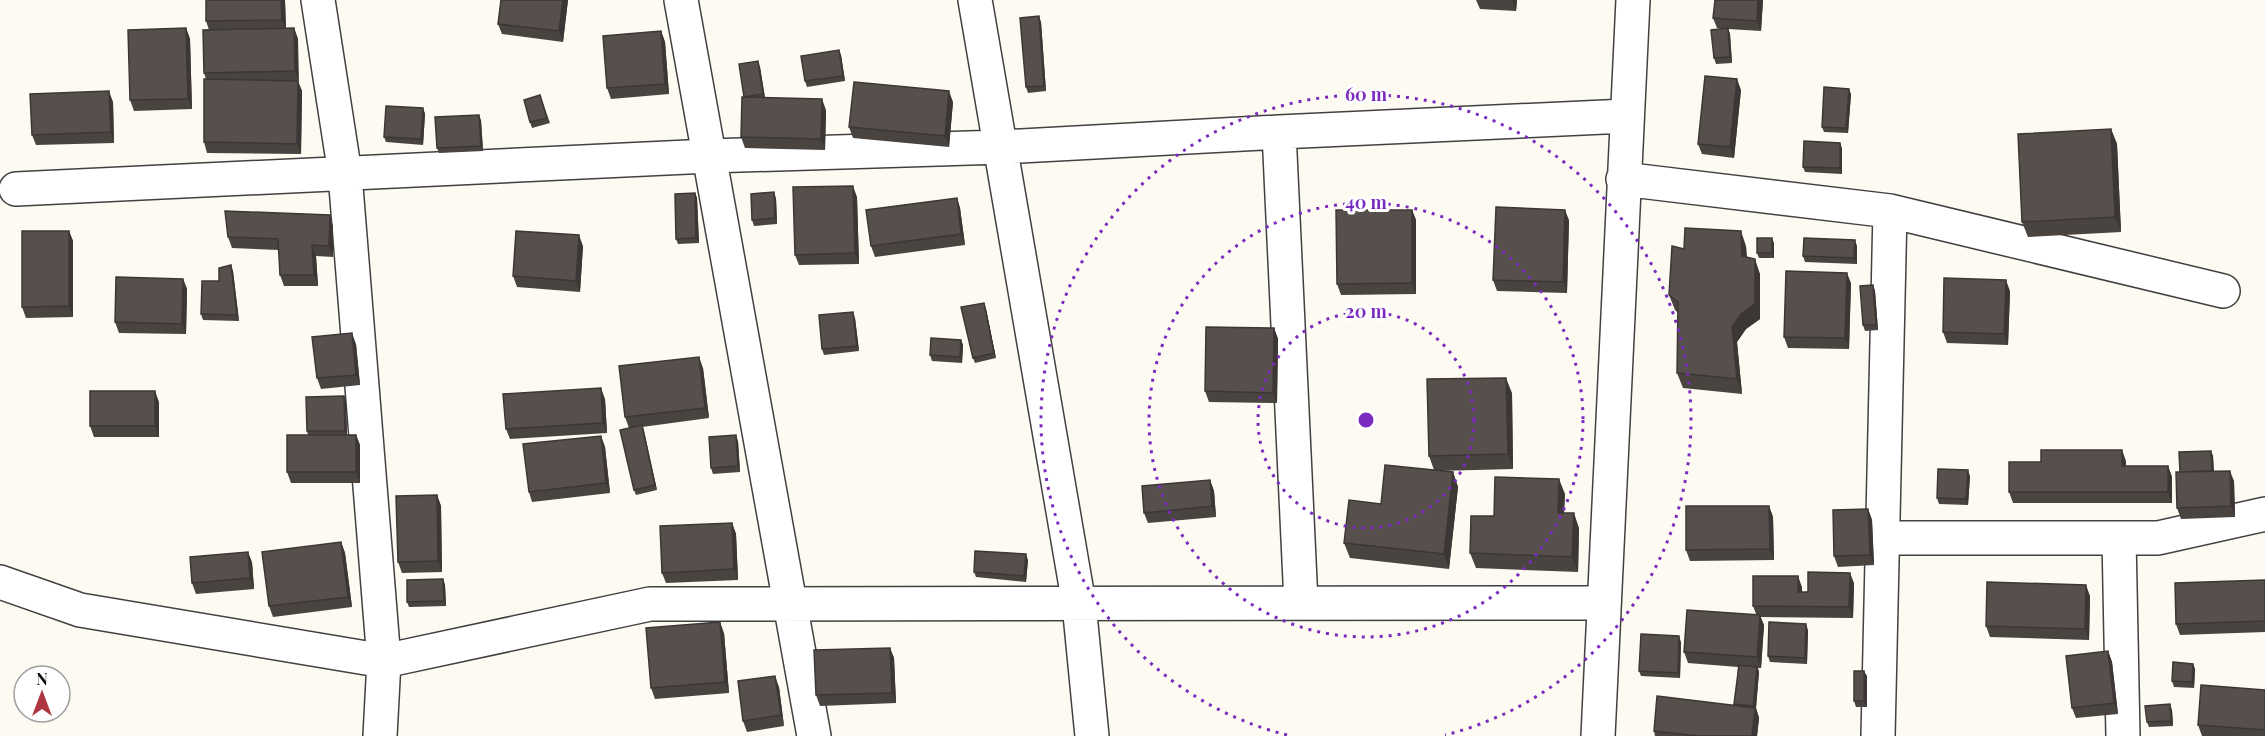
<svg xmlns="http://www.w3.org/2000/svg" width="2265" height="736" viewBox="0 0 2265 736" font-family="'Playfair Display',serif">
  <rect width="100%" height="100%" fill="#fdfaf1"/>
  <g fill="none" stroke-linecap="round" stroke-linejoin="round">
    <g stroke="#414141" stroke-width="36">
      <path id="minor" d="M318,0l27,174 39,487 -4,75
        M681,0l133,736
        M975,0l104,604 13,132
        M1279,132l22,471
        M1623,179l267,32 333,80
        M16,189l693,-33 293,-9 277,-15 347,-16
        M1882,538h276l107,-24
        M2119,538l4,198
        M0,582l80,28 304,51 266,-57 954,-1
        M1598,736l35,-736
        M1878,736l12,-525"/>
    </g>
    <use href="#minor" stroke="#fff" stroke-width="33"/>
  </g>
  <path fill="#4a4441" d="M285,0l1,28h8l4,11v43l4,9 -1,63 -94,-1 -3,-11 2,-63 -2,-6 5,-43 -3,-9z
    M501,0h67l-5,42 -61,-8 -4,-10z
    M1476,0h41l-1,11 -36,-2z
    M1715,0h48l-2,31 -33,-2 2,5 2,29 -16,1 -2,-6 8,-29 -5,-1 -4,-10z
    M1041,22l5,69 -18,2 -2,-6z
    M186,28l4,11 2,70 -58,2 -4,-11z
    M661,31l4,11 4,52 -58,5 -4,-11z
    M841,55l4,26 -38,6 -2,-6z
    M760,67l5,30 61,13 -1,40 -80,-2 -4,-11 3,-40z
    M1741,90l-7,68 -32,-4 -4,-10z
    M1851,94l-3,39 -24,-1 -2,-5z
    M540,95l10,28 -18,5 -2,-6z
    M113,102l1,41 -78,2 -4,-10z
    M953,102l-4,45 -96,-9 -4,-11z
    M423,108l2,6 -2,31 -37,-3 -2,-5z
    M481,120l2,31 -44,2 -2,-5z
    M2111,129l6,15 4,88 -93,5 -6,-15z
    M1842,148v26l-37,-2 -2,-5z
    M695,193l2,5 2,45 -21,1 -2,-5z
    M857,197l2,67 -60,1 -4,-10z
    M776,198l1,26 -23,2 -2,-6z
    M957,198l3,10 5,37 -90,12 -4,-11z
    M1412,210l4,10v74l-75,1 -4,-11z
    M1569,220l-2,73 -70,-2 -4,-11z
    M333,226v31l-17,-1 2,30h-34l-4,-11 -1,-25 -47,-2 -4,-11z
    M69,231l4,10v76l-47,1 -4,-11z
    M1774,243v15h-15l-2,-5z
    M583,246l-3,46 -63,-5 -4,-11z
    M1746,246l1,11 13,17v45l-14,10 -9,13 5,52 -59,-6 -6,-15 1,-60 -3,-3 -6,-15 15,-46z
    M1857,246v18l-52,-2 -2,-6z
    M233,271l6,50 -36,-1 -2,-6z
    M183,279l4,10 -1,45 -67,-1 -4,-11z
    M1851,283l-2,66 -61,-1 -4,-11z
    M1873,285l2,6 3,39 -13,1 -2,-6z
    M2010,291l-2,54 -61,-2 -4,-11z
    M986,309l10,49 -21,5 -2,-5z
    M855,318l4,33 -35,4 -2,-6z
    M1274,328l4,11 -1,64 -68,-1 -4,-11z
    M961,340l2,5 -1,18 -30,-2 -2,-6z
    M356,344l4,41 -39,4 -4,-11z
    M703,368l6,50 -67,9 15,63 -21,5 -2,-5 -5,-62 -4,-11z
    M1512,393l1,76 -76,2 16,1 5,15 -9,82 -99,-11 -6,-15 90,-73 -5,-14z
    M605,399l2,34 -97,6 -4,-10z
    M159,402v35h-65l-4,-11z
    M346,402l1,33h9l4,10v38h-69l-4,-11 21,-37 -1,-4z
    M601,436l4,11 5,46 -78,9 -3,-10z
    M738,441l2,31 -27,2 -2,-6z
    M2211,451l2,5 1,15 20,10 1,36 -54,2 -4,-11 3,-36z
    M2126,461v5h42l4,11v26h-159l-4,-11z
    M1970,476l-2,29 -29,-1 -2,-6z
    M1210,480l4,11 2,26 -68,6 -4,-10z
    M1565,494l-1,19 15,15 -1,44 -102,-4 -6,-15 24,-37z
    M437,495l4,11 1,66 -40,1 -4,-11z
    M1769,506l4,11 1,43 -84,1 -4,-11z
    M1868,509l4,11 2,45 -36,2 -4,-11z
    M732,523l4,11 2,46 -72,3 -4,-10z
    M341,542l4,11 7,54 -79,10 -4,-11z
    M1028,560l-2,22 -50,-5 -2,-5z
    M252,562l2,27 -58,5 -4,-11z
    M443,579l2,6 1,21 -37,1 -2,-5z
    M2265,580v52l-85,3 -4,-11z
    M1854,583l-1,35 -93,-1 4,8 -3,43h-3l1,4 -3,36 3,10 -2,18h-102l-1,-5 81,-26 3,-38 -50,-4 -4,-11 72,-38 -3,-8 49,-19v5h6z
    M2090,596l-1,44 -99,-3 -4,-11z
    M1808,630l-1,34 -37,-2 -2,-6z
    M724,633l5,60 -74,6 -4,-11z
    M1681,642l-1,36 -39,-2 -2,-5z
    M890,648l4,10 2,45 -76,3 -4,-11z
    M2108,651l4,11 6,52 -42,4 -4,-10z
    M2193,664l2,5 -1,19 -20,-1 -2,-6z
    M1867,676v31h-11l-2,-6z
    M779,687l5,39 -37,6 -4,-11z
    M2265,690v46h-63l-4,-11z
    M2172,710l1,16 -24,1 -2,-5z"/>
  <path fill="#3c3735" d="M281,0h4l1,31 -4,-11z
    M563,0h5l-5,42 -4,-11z
    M1512,0h5l-1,11z
    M1758,0h5l-2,31 -4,-10z
    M1039,16l2,6 5,69 -2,-5z
    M186,28l4,11 2,70 -4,-10z
    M294,28l4,11 1,43 -4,-11z
    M1728,28l2,6 2,29 -2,-6z
    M661,31l4,11 4,52 -4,-10z
    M839,50l2,5 4,26 -2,-5z
    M758,61l2,6 5,32 -2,-5z
    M1737,79l4,11 -7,68 -4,-11z
    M298,81l4,10 -1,63 -4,-10z
    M1849,89l2,5 -3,39 -2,-5z
    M109,91l4,11 1,41 -3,-11z
    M949,91l4,11 -4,45 -4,-11z
    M822,99l4,11 -1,40 -4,-11z
    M423,108l2,6 -2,31 -2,-6z
    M479,115l2,5 2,31 -2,-5z
    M2111,129l6,15 4,88 -6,-15z
    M1840,143l2,5v26l-2,-6z
    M853,186l4,11 2,67 -4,-11z
    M774,192l2,6 1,26 -2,-6z
    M695,193l2,5 2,45 -3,-5z
    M957,198l3,10 5,37 -4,-11z
    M1412,210l4,10v74l-4,-11z
    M1565,210l4,10 -2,73 -4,-11z
    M330,215l3,11v31l-4,-11z
    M69,231l4,10v76l-4,-11z
    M1741,231l5,15 1,25 -5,-15z
    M579,235l4,11 -3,46 -4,-11z
    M1772,238l2,5v15l-2,-5z
    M1855,240l2,6v18l-3,-6z
    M312,245l4,11 2,30 -4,-11z
    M1755,259l5,15v45l-14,10 -9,13 5,52 -5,-15 -5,-52z
    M231,265l2,6 6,50 -2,-6z
    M1847,273l4,10 -2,66 -4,-11z
    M183,279l4,10 -1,45 -4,-10z
    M2006,280l4,11 -2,54 -4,-11z
    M1873,285l2,6 3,39 -2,-5z
    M984,303l2,6 10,49 -2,-5z
    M853,312l2,6 4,33 -2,-5z
    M1274,328l4,11 -1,64 -4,-10z
    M352,333l4,11 4,41 -4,-10z
    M961,340l2,5 -1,18 -2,-6z
    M699,357l4,11 6,50 -4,-10z
    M1506,378l6,15 1,76 -5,-15z
    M601,388l4,11 2,34 -4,-10z
    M155,391l4,11v35l-4,-11z
    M344,396l2,6 1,34 -2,-5z
    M642,425l2,6 13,59 -2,-5z
    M356,435l4,10v38l-4,-11z
    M736,435l2,6 2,31 -2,-6z
    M601,436l4,11 5,46 -4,-10z
    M2122,450l4,11v16l-4,-11z
    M2211,451l2,5 1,21 -2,-5z
    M2168,466l4,11v26l-4,-11z
    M1968,470l2,6 -2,29 -2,-6z
    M2230,471l4,10 1,36 -4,-11z
    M1453,472l5,15 -9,82 -5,-15z
    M1559,479l6,15 -2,34 -5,-15z
    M1210,480l4,11 2,26 -4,-11z
    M437,495l4,11 1,66 -4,-11z
    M1769,506l4,11 1,43 -4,-11z
    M1868,509l4,11 2,45 -4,-10z
    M1574,513l5,15 -1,44 -6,-15z
    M732,523l4,11 2,46 -4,-11z
    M341,542l4,11 7,54 -4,-10z
    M248,552l4,10 2,27 -4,-11z
    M1026,554l2,6 -2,22 -2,-6z
    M1850,573l4,10 -1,35 -4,-11z
    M1798,576l4,11v16l-4,-11z
    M443,579l2,6 1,21 -2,-5z
    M2086,585l4,11 -1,44 -4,-11z
    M1760,615l4,10 -3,43 -4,-11z
    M720,622l4,11 5,60 -4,-11z
    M1806,624l2,6 -1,34 -2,-6z
    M1679,636l2,6 -1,36 -2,-5z
    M890,648l4,10 2,45 -4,-10z
    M2108,651l4,11 6,52 -4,-11z
    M2193,664l2,5 -1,19 -2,-6z
    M1757,667l2,5 -3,36 3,10 -2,18h-5l3,-25 -2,-5z
    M1864,671l3,5v31l-3,-6z
    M775,676l4,11 5,39 -3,-11z
    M2170,704l2,6 1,16 -2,-5z"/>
  <path fill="#564f4c" stroke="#3c3735" stroke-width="1.5" d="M206,0h75l1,20 -76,1z
    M501,0h62l-4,31 -61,-7z
    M1715,0h43l-1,21 -44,-3z
    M1039,16l5,70 -18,1 -6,-69z
    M186,28l2,71 -58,1 -2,-70z
    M294,28l1,43 -91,2 -1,-43z
    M1728,28l2,29 -16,1 -3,-28z
    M661,31l4,53 -58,4 -4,-52z
    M839,50l4,26 -38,5 -4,-25z
    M758,61l5,33 -19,3 -5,-33z
    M1705,76l32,3 -7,68 -32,-3z
    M204,79l94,2 -1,63 -93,-2z
    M854,82l95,9 -4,45 -96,-9z
    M1824,87l25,2 -3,39 -24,-1z
    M109,91l2,41 -79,3 -2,-41z
    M540,95l7,23 -17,4 -6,-22z
    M742,97l80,2 -1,40 -80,-2z
    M386,106l37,2 -2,31 -37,-2z
    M479,115l2,31 -44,2 -2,-31z
    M2111,129l4,88 -93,5 -4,-88z
    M1804,141l36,2v25l-37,-1z
    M853,186l2,67 -60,2 -2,-68z
    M774,192l1,26 -23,2 -1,-26z
    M695,193l1,45 -20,1 -1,-45z
    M957,198l4,36 -90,12 -5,-36z
    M1496,207l69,3 -2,72 -70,-2z
    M1336,210h76v73l-75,1z
    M225,211l105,4 -1,31 -17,-1 2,30h-34l-2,-36 -50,-2z
    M1685,228l56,3 1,25 13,3v45l-14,10 -9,13 5,52 -60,-6 1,-71 -9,-7 3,-49 12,3z
    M22,231h47v75l-47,1z
    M516,231l63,4 -3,46 -63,-5z
    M1757,238h15v15h-15z
    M1804,238l51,2 -1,18 -51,-2z
    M231,265l6,50 -36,-1 1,-33h17v-13z
    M1786,271l61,2 -2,65 -61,-1z
    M116,277l67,2 -1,45 -67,-2z
    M1944,278l62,2 -2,54 -61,-2z
    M1873,285l3,40h-13l-3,-39z
    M984,303l10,50 -21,5 -12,-51z
    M853,312l4,34 -35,3 -3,-34z
    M1206,327l68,1 -1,65 -68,-2z
    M352,333l4,42 -39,3 -5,-41z
    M931,338l30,2 -1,17 -30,-2z
    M699,357l6,51 -80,9 -6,-51z
    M1506,378l2,76 -79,2 -2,-77z
    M601,388l2,35 -97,6 -3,-35z
    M90,391h65v35h-65z
    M344,396l1,35h-38l-1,-34z
    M642,425l13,60 -21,5 -14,-60z
    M287,435h69v37h-69z
    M736,435l2,31 -27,2 -2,-31z
    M601,436l5,47 -77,9 -6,-48z
    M2041,450h81v16h46v26h-159v-30h32z
    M2211,451l1,20 -32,1 -1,-20z
    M1385,465l68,7 -9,82 -100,-11 5,-43 32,4z
    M1938,469l30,1 -2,29 -29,-1z
    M2230,471l1,35 -54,2 -1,-36z
    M1495,477l64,2 -1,34h16l-2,44 -102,-4 1,-37h23z
    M1210,480l2,26 -68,7 -2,-27z
    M437,495l1,66 -40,1 -2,-66z
    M1686,506h83l1,43 -84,1z
    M1868,509l2,46 -36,1 -1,-46z
    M732,523l2,46 -72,4 -2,-47z
    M341,542l7,55 -79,9 -7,-54z
    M975,551l51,3 -2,22 -50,-4z
    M248,552l2,26 -58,5 -2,-26z
    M1808,572l42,1 -1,34 -96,-1v-30h45v16h10z
    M443,579l1,22 -37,1v-22z
    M2265,580v41l-89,3 -1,-41z
    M1987,582l99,3 -1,44 -99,-3z
    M1687,610l73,5 -3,42 -73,-5z
    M720,622l5,60 -74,6 -5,-60z
    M1769,622l37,2 -1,34 -37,-2z
    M1641,634l38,2 -1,37 -39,-2z
    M890,648l2,45 -76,2 -2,-45z
    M2108,651l6,52 -42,5 -6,-52z
    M2173,662l20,2 -1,18 -20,-1z
    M1739,665l18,2 -4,39 -19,-2z
    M1854,671h10v30h-10z
    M775,676l6,39 -38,6 -5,-40z
    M2201,685l64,5v40l-67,-5z
    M1657,696l98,12 -3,28h-53l-45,-5z
    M2170,704l1,17 -24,1 -2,-16z"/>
  <g fill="none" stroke="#7b2cbf" stroke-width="3" stroke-dasharray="3 6">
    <circle cx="1366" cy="420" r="108"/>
    <circle cx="1366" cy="420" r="217"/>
    <path d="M1287 735A325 325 0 1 1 1445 735"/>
  </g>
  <circle cx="1366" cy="420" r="9" fill="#7b2cbf" stroke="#fff" stroke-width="3"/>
  <g font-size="18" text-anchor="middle" font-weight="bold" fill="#7b2cbf" stroke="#fff" stroke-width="6" stroke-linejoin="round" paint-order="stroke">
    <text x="1366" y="101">60 m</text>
    <text x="1366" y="209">40 m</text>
    <text x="1366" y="318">20 m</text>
  </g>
  <g transform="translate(42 694)"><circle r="28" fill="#ffffff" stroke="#9f9f9f" stroke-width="1.5"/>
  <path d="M0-4.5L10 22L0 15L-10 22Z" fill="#af3641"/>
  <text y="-9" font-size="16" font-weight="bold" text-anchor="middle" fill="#0e0e0e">N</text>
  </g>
</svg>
